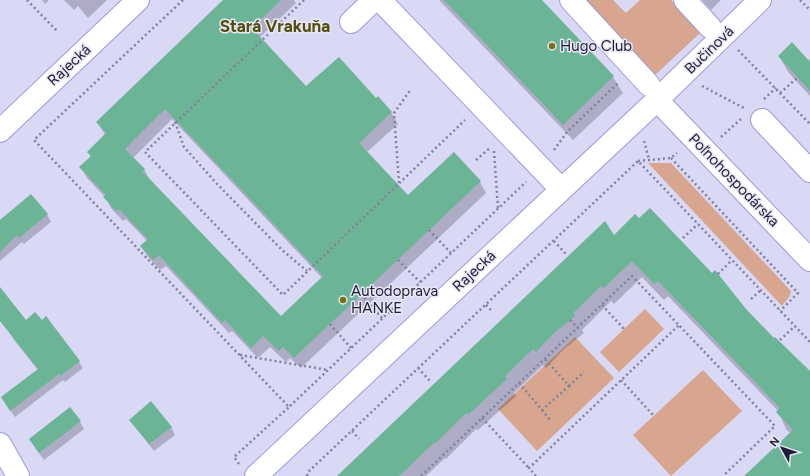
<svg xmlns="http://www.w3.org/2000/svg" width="810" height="476" viewBox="0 0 810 476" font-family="Figtree,sans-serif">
  <rect width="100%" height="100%" fill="#d9d8f5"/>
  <path fill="#d8a58e" d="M583,0h30l13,13 14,-13h31l30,32 -48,45z
    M648,163h23l120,128 -1,5 -8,10z
    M645,309l19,20 -45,43 -19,-20z
    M575,337l39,41 -77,73 -39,-42z
    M703,370l39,41 -71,65 -38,-41z"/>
  <path fill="#0003" fill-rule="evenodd" d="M42,0h7l-4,4z
    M64,0h43l-19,18 -10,-12 -4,4z
    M225,0h69l2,3 -37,35 47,50 70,11 15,13 7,12 -31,28 41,44 72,-14 6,11 -185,175 -11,-10 -4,4 -16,-15 -12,11 -26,-27 -3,2 -63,-67 -6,4 -12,-13 -7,-11 6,-5 -21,-22 -3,2 -12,-13 -6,-11 -18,-19 -6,-11 10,-10 -3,-5 17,-17 -7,-12zM172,119l150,159 -41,39 -131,-136 -6,-12 -11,-11z
    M439,0h102l72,77 10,16 -50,47z
    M702,0h19l-10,10z
    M779,56l29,5 2,-2v37l-22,-24z
    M47,214l4,8 -27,22 -2,-2 -22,19v-40z
    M613,236l133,74 28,29 36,34v103h-64l45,-42 -5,-5 -8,-18 -110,-115 -4,4 -22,-23 -28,27 -3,-3 -29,29 2,3 -21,17 -17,18 -3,-3 -29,28 2,3 -38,34 -2,-1 -30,30 -1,-1 -19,18h-87z
    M0,302l79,60 4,6 -18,14 -2,-2 -48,37 -9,-13 32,-34 -24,-30 -14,-25z
    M130,420l41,7 4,8 -21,16z
    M80,422l4,7 -40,31 -10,-14z"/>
  <path fill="#6cb496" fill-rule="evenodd" d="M223,0h58l-29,28 54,58 33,-29 37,41 2,-2 14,16 -33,31 49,52 46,-43 27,29 -187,177 -11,-11 -4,4 -16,-15 -12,12 -26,-28 -3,3 -63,-68 -6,5 -13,-14 8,-7 -29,-30 -3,2 -6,-7 -7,-7 3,-2 -27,-28 12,-11 -4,-4 19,-19 -10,-11zM165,109l158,167 -42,40 -139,-145 3,-2 -20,-20z
    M444,0h98l72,76 -51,49z
    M792,42l18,20v29l-32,-35z
    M31,194l17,20 -29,24 -2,-3 -17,17v-32z
    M650,208l62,65 3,-3 31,39 28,29 1,-1 35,34v105h-66l49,-46 -17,-18 4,-4 -122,-127 -4,3 -22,-23 -28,27 -3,-2 -28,27 2,3 -21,17 -18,19 -3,-3 -28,27 2,3 -39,36 -2,-2 -30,30 -1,-1 -36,34h-62l268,-255 9,14 21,-21 4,4z
    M0,287l26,33 9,-8 7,8 4,-4 34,45 -20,15 -1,-2 -49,37 -9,-14 37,-28 -38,-48z
    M151,401l21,26 -23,17 -20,-24z
    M70,407l11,14 -42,32 -10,-14z"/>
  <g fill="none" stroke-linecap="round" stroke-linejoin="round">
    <g stroke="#9c99dc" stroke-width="24">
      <path id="minor" d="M380,0l181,189
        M571,0l78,85
        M685,0l25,27
        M351,22l23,-22
        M657,100l153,160
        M762,120l48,51
        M0,131l138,-131
        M0,444l18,32
        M256,476l401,-376 103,-100"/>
    </g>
    <path stroke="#82819d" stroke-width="2.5" stroke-dasharray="2 3" stroke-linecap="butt" d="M27,0l30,31
      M183,0l-149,140 255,267 237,-225
      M304,0l-159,152 138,143 182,-175
      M800,0l10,10
      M738,50l72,74
      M702,86l42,22
      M780,93l17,-15
      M764,99l12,-11
      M175,122l9,25 33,37 65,66 25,21
      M721,137l20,-18
      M644,141l5,18
      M554,150l13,-18 51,-49
      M494,151l4,57
      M671,158l127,135 -18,18
      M476,160l15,-13
      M638,161l33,-3 6,-5
      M399,183l-5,-70 17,-24
      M429,230l22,23
      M683,238l15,-14
      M554,241l12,13
      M398,260l22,22
      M718,274l14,-14
      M361,294l21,24
      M751,299l10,-9
      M486,305l7,7
      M602,305l22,24
      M570,320l8,8
      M330,324l21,24
      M780,340l15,-14
      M240,355l88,15
      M418,368l13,14
      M621,380l33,36
      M519,383l23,27 27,-24 -24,-27
      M569,386l15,-14
      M542,410l8,10
      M482,418l47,50
      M352,431l7,8
      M239,464l-5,-7 55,-50
      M307,476l1,-4 330,-311 172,181
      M421,476l211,-200 143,150 -52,50
      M536,476l-7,-8 150,-143"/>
    <use href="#minor" stroke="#fff" stroke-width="22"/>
  </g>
  <g fill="#777113" stroke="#e7e7f5" stroke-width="1.5">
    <circle cx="552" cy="46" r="4"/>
    <circle cx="343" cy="300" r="4"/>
  </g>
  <g text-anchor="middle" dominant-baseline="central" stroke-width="3" stroke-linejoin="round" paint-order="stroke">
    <g font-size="15" fill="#1e1c36" stroke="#e7e7f5" text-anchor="start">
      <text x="560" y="46">Hugo Club</text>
      <text x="351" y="291">Autodoprava<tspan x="351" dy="17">HANKE</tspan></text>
    </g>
    <g font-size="15" fill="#1e1c36" stroke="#e7e7f5">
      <text transform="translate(709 50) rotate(-44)">Bučinová</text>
      <text transform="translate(69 65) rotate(-43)">Rajecká</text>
      <text transform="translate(734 180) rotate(46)">Poľnohospodárska</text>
      <text transform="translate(474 271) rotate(-43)">Rajecká</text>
    </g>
    <g font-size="17" font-weight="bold" fill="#504d0e" stroke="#e7e7f5">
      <text x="275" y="26">Stará Vrakuňa</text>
    </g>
  </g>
  <g transform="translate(782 448) rotate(310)" stroke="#e7e7f5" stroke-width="3" paint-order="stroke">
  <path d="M0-3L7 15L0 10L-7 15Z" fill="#1e1c36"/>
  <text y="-6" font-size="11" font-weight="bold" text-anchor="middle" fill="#1e1c36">N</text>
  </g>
</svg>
